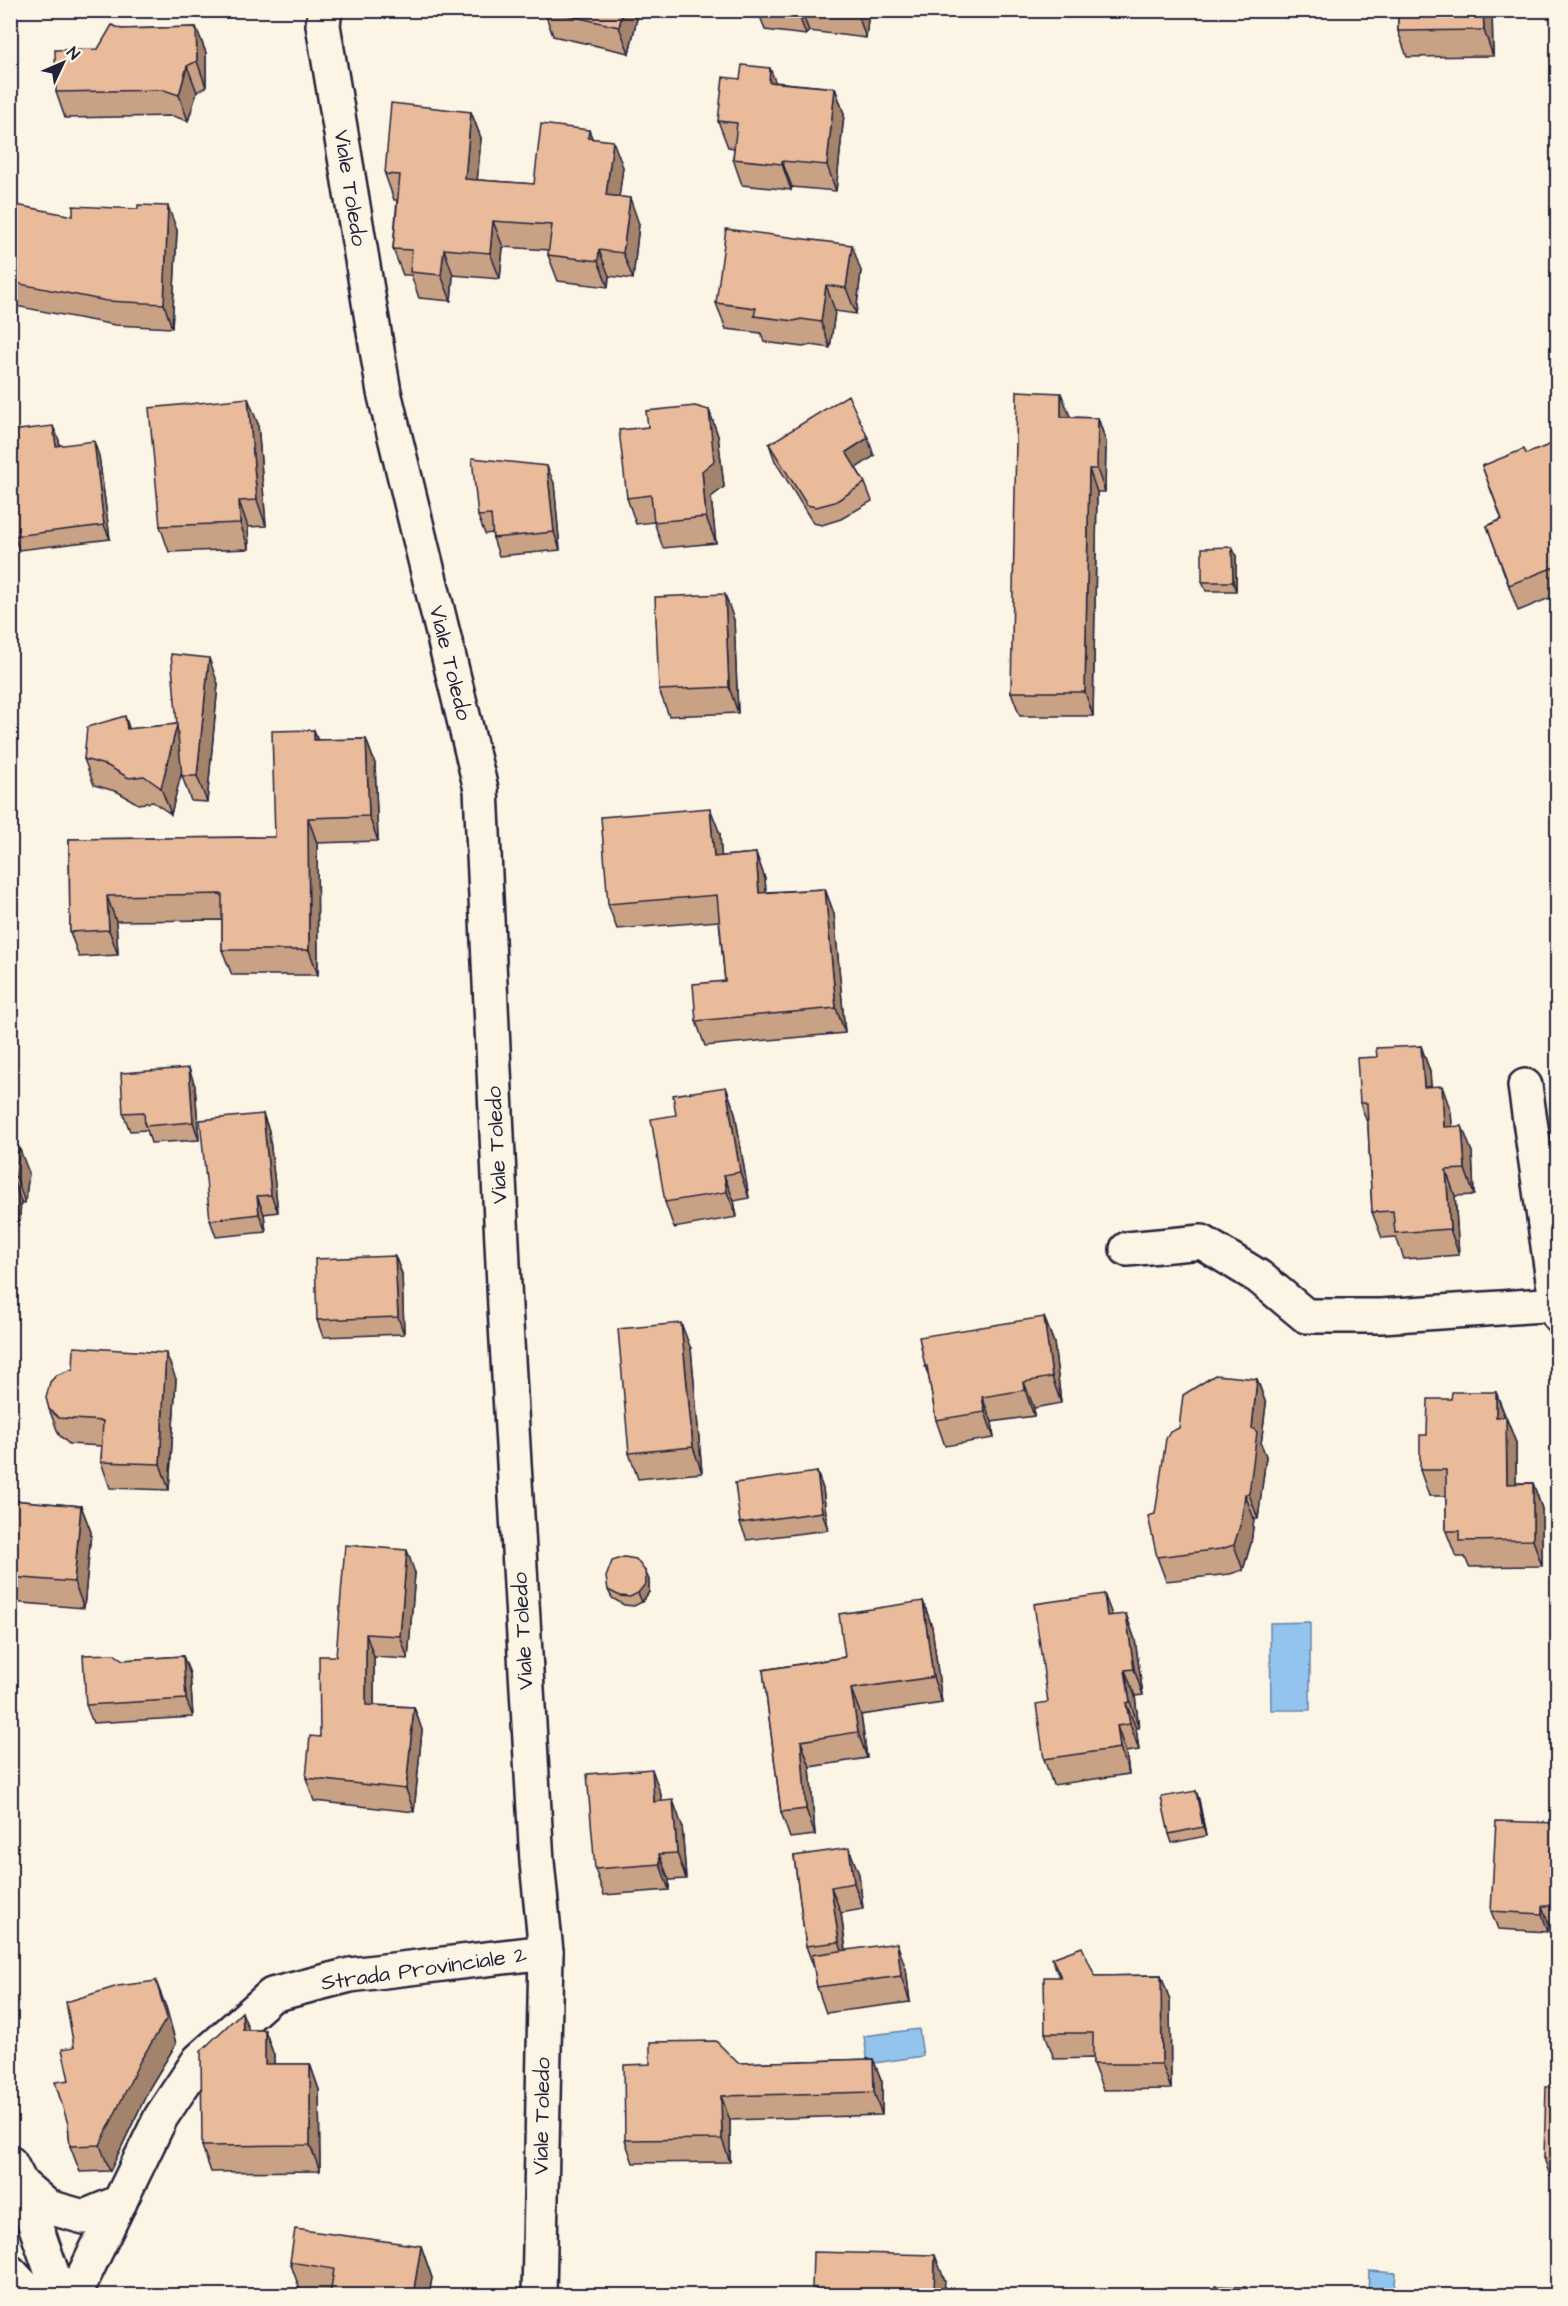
<svg xmlns="http://www.w3.org/2000/svg" width="1568" height="2306" viewBox="0 0 1568 2306" font-family="'Architects Daughter',sans-serif">
  <rect width="100%" height="100%" fill="#fcf5e5"/>
  <filter id="ink" filterUnits="userSpaceOnUse"><feTurbulence type="fractalNoise" baseFrequency=".0167" numOctaves="2"/><feDisplacementMap in="SourceGraphic" scale="12" xChannelSelector="R" yChannelSelector="G"/><feConvolveMatrix kernelMatrix="1 2 1 2 8 2 1 2 1" color-interpolation-filters="sRGB"/></filter>
  <g filter="url(#ink)">
    <path fill="#92c4ee" stroke="#6583a6" stroke-width="1.5" d="M1310,1622v88h-39l-1,-87z
      M919,2029l4,27 -55,8 -4,-28z
      M1369,2271l27,2 -2,22h-26z"/>
    <g fill="none" stroke-linecap="round" stroke-linejoin="round">
      <g stroke="#22223b" stroke-width="38">
        <path id="street" d="M325,10l-2,15 61,367 97,397 24,518 32,555 9,90
          M1525,1086l33,229
          M1127,1249l75,-7 57,35 47,39h75l177,-12
          M10,2163l11,21 27,23 36,10 36,-15
          M21,2184l39,112
          M10,2272l19,20 7,4"/>
      </g>
      <g stroke="#22223b" stroke-width="38">
        <path id="secondary" d="M74,2296l87,-179 38,-57 73,-65 78,-20 196,-23 -7,344"/>
      </g>
      <use href="#street" stroke="#fcf5e5" stroke-width="33"/>
      <use href="#secondary" stroke="#fcf5e5" stroke-width="33"/>
    </g>
    <path fill="#c9a185" stroke="#22223b" stroke-width="1.5" d="M544,10h95l-10,43 -76,-17z
      M758,10h111l-3,28 -57,-7 -3,4 -41,-5z
      M1398,10h94l1,46 -86,1 -9,-26z
      M196,27l10,26v34l-9,5 -9,29 -15,-5 -108,2 -9,-26 42,-43 23,-20z
      M775,82l60,6 9,26 -8,77 -44,-4 -1,3 -49,-5 -9,-26 1,-11 -6,-1 -10,-26z
      M471,112l10,26 -4,42 57,4 55,-54 3,8 31,29 -4,29 20,28 -6,55 -24,-3 -1,11 -50,-6 -10,-26 1,-5 -46,-3 -3,32 -47,-4 -2,26 -32,-3 -8,-23h-8l-10,-26 4,-49h-3l-9,-26z
      M73,216l104,14 -5,98 -57,-3 -105,-20v-71z
      M861,271l-5,43 -21,-3 -5,37 -19,-3 -8,2 -39,-5 -3,-9 -35,-4 -10,-26z
      M709,410l9,26 6,51 -13,10 5,46 -53,5 -9,-26 -18,2 -9,-26 21,-71z
      M1070,416v1l28,1 8,24 -1,50h-8l-4,224h-73l-9,-24z
      M258,424l8,102 -18,1 1,22 -80,3 -9,-26z
      M59,440v5l40,11 11,83 -91,11 -5,-14z
      M1557,442v153l-39,16 -31,-85 15,-6 -20,-54 44,-12z
      M769,444l105,12 -18,12 9,15 7,18 -31,18 -19,6 -9,-2 -38,-62z
      M554,483l6,67 -61,6 -6,-18 -1,-5 -7,1 -7,-18z
      M1232,547l4,9v35h-30l-4,-9z
      M734,620l4,93 -69,3 -10,-26z
      M218,684l-11,118 -16,-1 -9,-25 -1,-4 -10,42 -18,-12 -15,2 -20,-12 -24,-7 -10,-26 46,-30 47,-5z
      M314,730l4,10 48,-1 9,25 3,77 -61,2 1,132h-86l-10,-25v-30l-106,1 2,34 -39,2 -9,-25 -1,-93 206,-2z
      M720,834l1,22 35,-3 9,26 1,13 59,-3 9,25 11,119 -140,13 -9,-25 29,-40 -6,-60 -102,8 -9,-25z
      M1421,1046l9,26 1,15 20,25 1,15 20,25 2,43 -19,1 4,59 -55,4 -8,-22 -14,1 -10,-26 -4,-87 -8,-22 17,-46z
      M195,1086l4,54 -48,3 -4,-13 -17,1 -7,-18z
      M726,1087l9,26 14,85 -15,3 3,16 -63,11 -9,-26 11,-87z
      M263,1114l6,17 9,81 -14,2 2,18 -50,5 -6,-17z
      M10,1146l19,27 -4,30 -4,-1 -2,23h-9z
      M395,1256l7,18 2,60 -81,3 -6,-17z
      M1044,1317l10,26 7,60 -27,5v8l-42,6 2,16 -49,8 -9,-26 -7,-42 -4,-12z
      M691,1349l11,124 -64,6 -9,-26z
      M176,1379l-7,111 -59,-2 -9,-26 1,-16 -33,-2 -10,-9 -10,-26z
      M1257,1379l9,25 -5,40 5,12 -8,63h-4l-3,24 -8,27 -13,4 -64,7 -9,-24 -2,-43 24,-86z
      M1496,1392l20,51v40h17l9,26v57l-73,1 -4,-10h-9l-10,-26v-35h-17l-9,-26 7,-35 24,-36z
      M817,1472l6,17 5,41 -81,10 -7,-17z
      M10,1500l71,6 10,26 -7,76 -74,-6z
      M645,1571l4,9v12l-7,10 -8,4 -10,-1 -12,-7 -4,-8z
      M415,1573l-7,86 -34,-2v48l40,2 8,23 -8,82 -100,-11 -8,-23 14,-41 16,-81z
      M1104,1594l8,22 14,-2 9,26 8,55 -8,1 4,32h-3l3,22 -13,2 3,22 -76,11 -9,-26 4,-57z
      M923,1601l9,26 10,76 -81,12 6,43 -57,9 5,68 -25,3 -9,-26 -18,-142 82,-13z
      M183,1656l7,18 3,43 -100,6 -7,-18 37,-45z
      M1196,1791l3,9 7,36 -34,7 -3,-9z
      M661,1795l1,6 20,25 4,53 -17,1v10l-65,5 -9,-26z
      M1557,1823v101h-8l-1,8 -50,-3 -7,-18z
      M794,1856l65,18 4,35 -22,4 5,37 60,19 4,33 -84,11 -9,-26 -3,-19 -8,-22z
      M1052,1958l43,18 66,-1 9,26 1,88 -68,1 -10,-26v-6l-39,1 -9,-26 14,-56z
      M166,2007l10,37 -26,43 -40,84 -30,1 -10,-26 -2,-22 1,-44 5,-33z
      M249,2030h16l9,26v8h36l9,26 1,81 -109,1 -9,-26z
      M873,2059l9,23v33l-152,5v42l-97,1 -8,-23 113,-77z
      M1557,2087v89h-7l-6,-18z
      M421,2246l11,32 -3,17h-112l-16,-2 -11,-31z"/>
    <path fill="#a4836c" stroke="#22223b" stroke-width="1.5" d="M623,10h16l-10,43 -10,-26z
      M797,10h4l8,21 -3,4z
      M857,10h12l-3,28 -9,-26z
      M1483,10h9l1,46 -9,-26z
      M196,27l10,26v34l-9,-26z
      M187,66l10,26 -9,29 -9,-26z
      M770,68l10,26 -11,-12z
      M835,88l9,26 -8,77 -9,-26z
      M471,112l10,26 -6,67 -10,-26z
      M589,130l9,26 -10,-18z
      M613,141l10,26 -7,54 -10,-26z
      M782,161l10,26 -1,3 -9,-26z
      M630,198l9,26 -6,55 -10,-26z
      M168,206l9,24 -5,98 -8,-24z
      M493,221l10,26 -3,32 -10,-26z
      M852,245l9,26 -5,43 -10,-26z
      M444,249l9,26 -2,26 -10,-26z
      M599,250l10,26 -1,11 -10,-26z
      M826,285l9,26 -5,37 -9,-26z
      M1061,393l9,23v25l-9,-24z
      M248,398l10,26 8,102 -9,-26z
      M709,410l9,26 6,51 -13,10 5,46 -10,-26 -4,-46z
      M1098,418l8,24 -1,50 -8,-23z
      M53,426l6,14 2,20 -5,-14z
      M868,438l6,18 -21,14 -7,-18z
      M94,441l5,15 11,83 -6,-14z
      M547,466l7,17 6,67 -6,-18z
      M1089,469l8,23 -4,224 -8,-24z
      M239,501l9,26 1,22 -9,-26z
      M1232,547l4,9v35l-3,-9z
      M725,594l9,26 4,93 -9,-26z
      M209,658l9,26 -11,118 -10,-26z
      M125,716l9,26 -7,-13z
      M177,725l10,26 -16,63 -10,-26z
      M314,730l9,25 -9,-15z
      M366,739l9,25 3,77 -9,-25z
      M710,808l10,26 3,48 -9,-25z
      M308,818l9,25 1,132 -9,-25z
      M756,853l9,26 3,39 -9,-25z
      M825,889l9,25 11,119 -9,-25z
      M107,896l9,25 2,34 -9,-25z
      M1421,1046l9,26 3,41 -9,-26z
      M189,1068l6,18 4,54 -6,-18z
      M1442,1086l9,26 3,41 -10,-26z
      M726,1087l9,26 14,85 -9,-26z
      M263,1114l6,17 9,81 -7,-17z
      M1462,1126l10,26 2,43 -9,-26z
      M19,1147l10,26 -4,30 -9,-26z
      M1446,1170l9,26 4,59 -9,-26z
      M724,1175l10,26 3,16 -10,-25z
      M12,1176l9,26 -2,23 -9,-24z
      M257,1196l7,18 2,18 -7,-18z
      M395,1256l7,18 2,60 -6,-17z
      M1044,1317l10,26 7,60 -9,-26z
      M681,1323l10,26 11,124 -9,-26z
      M166,1353l10,26 -7,111 -9,-26z
      M1257,1379l9,25 -5,40 5,12 -8,63 -9,-25 3,-66z
      M1024,1382l10,26v8l-9,-26z
      M1496,1392l9,26 -9,-1z
      M982,1397l10,25 2,16 -9,-26z
      M1506,1417l10,26v67l-9,-26z
      M817,1472l6,17 5,41 -6,-18z
      M1533,1483l9,26v57l-9,-26z
      M1245,1494l9,25 -3,24 -8,27 -9,-25z
      M81,1506l10,26 -7,76 -10,-26z
      M407,1550l8,23 -7,86 -8,-23z
      M645,1571l4,9v12l-7,10 -4,-9z
      M1104,1594l10,26 -7,-4z
      M923,1601l9,26 10,76 -9,-26z
      M1126,1614l9,26 8,55 -9,-26z
      M366,1634l8,23v71l-8,-23z
      M183,1656l7,18 3,43 -7,-18z
      M1125,1670l10,26 4,32 -9,-26z
      M851,1689l10,26 6,43 -9,-26z
      M1126,1703l10,25 3,22 -9,-26z
      M414,1707l8,23 -8,82 -8,-23z
      M1117,1726l9,26 3,22 -9,-26z
      M801,1741l9,26 5,68 -9,-26z
      M652,1769l9,26 3,33 -10,-26z
      M1196,1791l3,9 7,36 -3,-9z
      M673,1800l9,26 4,53 -9,-26z
      M849,1848l10,26 4,35 -9,-26z
      M659,1854l10,26v10l-9,-26z
      M831,1887l10,26 7,55 -9,-26z
      M1542,1906l7,18 -1,8 -6,-18z
      M897,1943l9,26 4,33 -9,-26z
      M1161,1975l9,26 1,88 -9,-25z
      M156,1981l10,26 10,37 -26,43 -40,84 -10,-26z
      M242,2012l10,26 -9,-8z
      M265,2030l9,26v34l-9,-26z
      M873,2059l9,23v33l-8,-23z
      M310,2064l9,26 1,81 -10,-26z
      M721,2096l9,24v42l-8,-23z
      M421,2246l11,32 -3,17h-16z
      M935,2255l10,26 -1,14h-10z"/>
    <path fill="#eabb9b" stroke="#22223b" stroke-width="1.5" d="M545,10h78l-4,17z
      M1398,10h85l1,20 -86,1z
      M112,25l9,4 75,-2 1,34 -10,5 -8,29 -15,-5 -108,2 -1,-42 43,-1z
      M742,65l28,3 -1,14 66,6 -8,77 -45,-4v3l-49,-5 4,-36 -19,-2 5,-44 17,2z
      M391,103l80,9 -6,67 69,5 7,-60 48,6 -1,8 25,3 -7,54 24,3 -7,55 -24,-3 -1,11 -50,-6 4,-30 -59,-4 -3,32 -46,-4 -3,26 -31,-3 2,-22 -19,-1 7,-74 -15,-1z
      M16,205l57,11v-10l65,3v-4l30,1 -4,98 -57,-3 -97,-19v-48z
      M726,229l126,16 -6,43 -20,-3 -5,37 -20,-3 -7,2 -40,-5 2,-8 -40,-5z
      M1017,391l44,2v24l37,1 -1,51h-8l-4,223h-74z
      M848,395l20,43 -22,14 19,31 -30,19 -19,5 -9,-2 -38,-61z
      M248,398l9,102 -18,1 1,22 -80,3 -11,-118z
      M695,406l14,4 5,51 -12,10 4,46 -52,5 -3,-27 -24,3 -8,-68 29,-3 -2,-16z
      M53,426l3,20 38,-5 10,84 -90,11 -4,-30v-75z
      M1557,442v58h-1l1,5v61l-48,19 -22,-59 15,-7 -20,-53 42,-17 2,5z
      M472,458l75,8 7,66 -61,6 -2,-23 -13,1z
      M1232,547l1,35h-31v-34z
      M725,594l4,93 -70,3 -4,-93z
      M171,654l38,4 -12,118h-15l-5,-51 -16,63 -17,-12 -15,2 -21,-12 -24,-7 3,-32 38,-11 2,13 50,-5z
      M314,730v10l52,-1 3,77 -61,2 1,132h-87v-56l-115,2 2,34 -39,2 -1,-93 206,-2 -3,-106z
      M710,808l4,49 42,-4 3,40 66,-4 11,119 -140,13 -3,-37 32,-3 -8,-86 -109,9 -7,-87z
      M1421,1046l3,41 18,-1 2,41 18,-1 3,43 -19,1 4,59 -55,4 -2,-22 -21,1 -5,-109h-7l-3,-45 20,-1 -1,-9z
      M189,1068l4,54 -48,4 -1,-14 -21,1 -2,-40z
      M726,1087l14,85 -16,3 3,17 -62,10 -14,-83 25,-4 -3,-20z
      M263,1114l8,81 -14,1 2,18 -49,6 -10,-100z
      M10,1146l9,1 -3,30 -4,-1 -2,15z
      M395,1256l3,61 -81,3 -2,-61z
      M1044,1317l8,60 -28,5 1,8 -43,7 3,15 -49,8 -9,-54h-2l-6,-29z
      M681,1323l12,124 -64,6 -11,-124z
      M74,1347l92,6 -6,111 -59,-2 2,-41 -44,-3 -10,-9 -3,-11 4,-16 7,-7 16,-6z
      M1215,1375l42,4 -5,49 5,4 -8,62h-4l-3,25 -8,26 -13,4 -64,8 -9,-41 7,-2 11,-75 4,-7 9,-4 4,-33z
      M1452,1392h44v25h10l1,67 26,-1v57l-74,1v-10h-13v-61h-26v-35h7l1,-36h23z
      M817,1472l5,40 -82,11 -5,-40z
      M10,1500l71,6 -7,76 -64,-5z
      M345,1545l62,5 -7,86 -34,-2v71l48,2 -8,82 -100,-11 4,-42 10,1 -1,-81h17z
      M624,1557l12,2 9,12 1,12 -8,10 -8,4 -10,-1 -12,-6 -2,-13 6,-16z
      M1104,1594l3,22 19,-2 8,55 -9,1 5,32 -4,1 4,21 -13,2 3,22 -76,11 -8,-55 12,-2 -14,-98z
      M923,1601l10,76 -82,12 7,43 -57,9 5,68 -25,3 -18,-142 82,-13 -6,-43z
      M114,1654l9,6 60,-4 3,43 -100,6 -3,-50z
      M652,1769l2,33 19,-2 4,53 -18,1 1,10 -65,5 -8,-95z
      M1196,1791l7,36 -34,7 -8,-37z
      M1496,1821l61,2v83h-15v8l-51,-3z
      M849,1848l5,35 -23,4 8,55 -33,4 -12,-90z
      M897,1943l4,33 -84,11 -5,-32z
      M1082,1947l13,29 66,-1 1,89h-69v-31h-48l-1,-56h17l-9,-19z
      M156,1981l11,37 -27,43 -40,84 -30,1 -2,-22 -13,-42 14,-2 -7,-31 12,-2 -8,-45 52,-16z
      M242,2012l1,18h22v34h45v81l-108,1 -1,-95z
      M716,2041l22,22 135,-4 1,33 -153,4 1,43 -97,1 -1,-75 26,-1v-22z
      M1546,2087h11v72l-13,-1z
      M295,2229l126,17 -8,49h-83l4,-26 -44,-7z
      M813,2252l122,3 -1,40h-119l1,-7h-4z
      M1215,2286l31,1v8h-32z"/>
  </g>
  <g text-anchor="middle" dominant-baseline="central" stroke-width="4.5" stroke-linejoin="round" paint-order="stroke">
    <g font-size="22" fill="#22223b" stroke="#fcf5e5">
      <text transform="translate(350 188) rotate(81)">Viale Toledo</text>
      <text transform="translate(450 663) rotate(76)">Viale Toledo</text>
      <text transform="translate(497 1145) rotate(-93)">Viale Toledo</text>
      <text transform="translate(523 1631) rotate(-93)">Viale Toledo</text>
      <text transform="translate(424 1969) rotate(-8)">Strada Provinciale 2</text>
      <text transform="translate(542 2116) rotate(-89)">Viale Toledo</text>
    </g>
  </g>
  <rect width="1568" height="2306" fill="none" stroke="#fcf5e5" stroke-width="36"/>
  <rect x="18" y="18" width="1532" height="2270" fill="none" stroke="#22223b" stroke-width="2" filter="url(#ink)"/>
  <g transform="translate(63 63) rotate(46)" stroke="#fcf5e5" stroke-width="4.5" paint-order="stroke">
  <path d="M0-4.5L10 22L0 15L-10 22Z" fill="#22223b"/>
  <text y="-9" font-size="16" font-weight="bold" text-anchor="middle" fill="#22223b">N</text>
  </g>
</svg>
